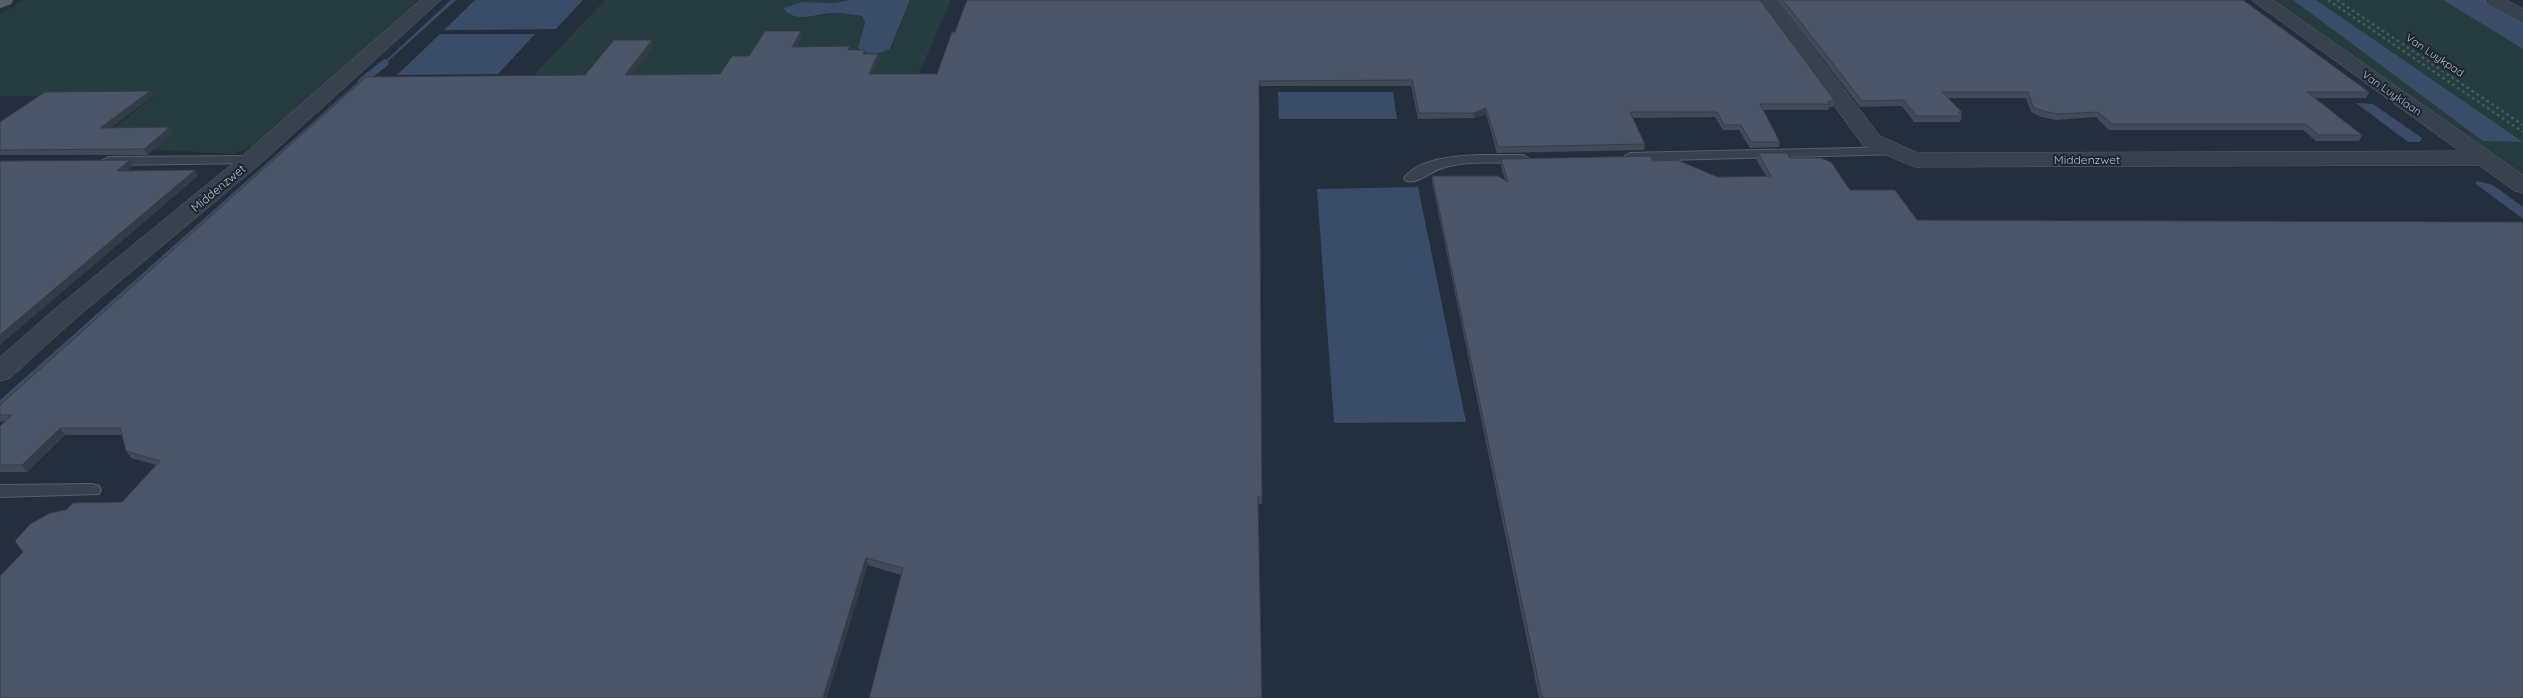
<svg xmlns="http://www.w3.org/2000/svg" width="2523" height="698" viewBox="0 0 2523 698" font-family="Quicksand,sans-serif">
  <rect width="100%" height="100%" fill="#242f3e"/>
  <path fill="#263c3f" d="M24,0h395l-162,144 -24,10 -142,-8 63,-50h-154v-82z
    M605,0h245l-15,3 -32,-1 -20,7 20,9 32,-5 27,3 3,7 -4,12 30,14 19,-49h41l-32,73 -387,4z
    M2271,0h172l80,49v128z"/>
  <path fill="#3a4c67" d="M451,0h5l-69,62 -4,1z
    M475,0h108l-27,29 -112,1z
    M850,0h60l-20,49c-10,5 -22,7 -32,-1l7,-25 -3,-7c-9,-1 -19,-3 -28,-3 -18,0 -37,12 -51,-5l20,-6 32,1z
    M2293,0h23l207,142 -40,-1z
    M2443,0h43l37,22v27z
    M440,34h95l-37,40 -101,1z
    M358,82h5l-363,324v-6z
    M1278,92h115l4,27h-118z
    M2356,103l17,1 49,34 -2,4h-12z
    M2476,181l17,4 30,22v12l-47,-35z
    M1418,187l48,235 -132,1 -17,-234z"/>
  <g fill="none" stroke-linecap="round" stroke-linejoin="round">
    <path stroke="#3a4c67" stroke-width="7" d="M361,82l24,-19"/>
    <g stroke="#565f6c" stroke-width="2">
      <path id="service" d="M1895,147l5,1 2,3 -2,3 -270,7 -7,-4 7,-4z
        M1479,155h44l7,4 -7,4c-26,0 -56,-3 -81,5 -12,4 -24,16 -36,13l-2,-3c15,-20 52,-22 75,-23z
        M251,156l7,4 -2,3 -148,2 -7,-4 7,-4z
        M92,484l7,2 2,4 -2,4 -99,3v-12z"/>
    </g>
    <g stroke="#565f6c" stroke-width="1">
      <path id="minor" d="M421,0h20l-182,165 -184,154 -65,59 -10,3v-24l57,-50 186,-152z
        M1757,0h19l104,136 38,17 565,-2 8,2 3,5 -3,5 -8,2 -568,2 -51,-21z
        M2485,0h22l16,9v14l-36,-19z"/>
    </g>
    <g stroke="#565f6c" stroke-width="1">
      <path id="tertiary" d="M2252,0h21l250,175v18l-8,-2z"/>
    </g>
    <g stroke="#414a57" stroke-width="1">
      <path id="primary" d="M0,0h13l-2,4 -11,4z"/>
    </g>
    <path stroke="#44595c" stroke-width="2.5" stroke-dasharray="3 3" stroke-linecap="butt" d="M2328,0l195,132
      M2337,0l186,125"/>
    <use href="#service" fill="#38414e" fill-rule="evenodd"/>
    <use href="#minor" fill="#38414e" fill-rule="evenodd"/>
    <use href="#tertiary" fill="#38414e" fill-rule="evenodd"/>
    <use href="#primary" fill="#56606e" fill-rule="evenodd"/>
  </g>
  <path fill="#404a59" d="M1777,0h466l126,92 -3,6h-51l47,37 -3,6h-43l-13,-11h-194l-13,-13 -40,3 -15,-3 -10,-5 -5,-14h-78l14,14 -1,3 1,1 -2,6h-46l-12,-16 -42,1z
    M952,32l883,69 -2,6h-4l-1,3h-65l17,32 -1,5 -29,1 -11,-18h-16l-8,-13 -82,1 12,26 -1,6 -147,3 -11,-39 -12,4 -56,1 -7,-33h-152l3,418h-4l-357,71 -33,-10 -746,-63 34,-37 -25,-7 -5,-7 -4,-16h-57l-38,37h-27v-46l5,-5 -5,1v-17l585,-330 69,-29 -23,29 89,-1 29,-18 53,-20 -6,11 54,3 16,4h12l1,6 -7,14h65z
    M153,96l-43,32 63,5 -26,22h-147v-33z
    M1758,153l32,5 60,32 67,30 606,478h-984l-107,-516v-6l73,4 -4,-15v-6l152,2 65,16 48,-1 -10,-17z"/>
  <path fill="#343c48" d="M801,31l1,5 -9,16 -1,-5z
    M652,40l2,6 -27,35 -2,-6z
    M878,54l1,6 -9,20 -1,-6z
    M150,91l3,5 -50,38 -3,-6z
    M1486,108v6l-12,4v-5z
    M170,127l3,6 -26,22 -3,-6z
    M130,160l3,6 -13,11 -3,-6z
    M195,170l3,6 -198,169v-10z
    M60,428l5,7 -38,37 -5,-7z
    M866,558l2,7 -41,133h-4z"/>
  <path fill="#4a5667" stroke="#343c48" d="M967,0h793l75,101h-7l2,3h-70l20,38h-29l-10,-17h-17l-7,-13h-87l15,32 -147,3 -12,-39 -12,5h-55l-7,-33 -153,1 3,416h-4l4,201h-393l34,-130 -37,-10 -43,140h-823v-122l23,-24 -8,-11 15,-17 20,-11 16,-3 7,-7 49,-1 38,-41 -34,-10 -6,-23h-60l-38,37h-22v-39l12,-11h-12v-10l366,-328 219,-2 29,-35h38l-27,35 95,-1 12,-18h17l16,-25h36l-9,16 58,-1 -2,4h17l-2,4h15l-9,20h68l15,-42h3z
    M1783,0h460l126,92h-62l55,43h-43l-13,-11h-194l-14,-12 -40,2 -15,-3 -10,-4 -5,-15h-86l20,20h-4l4,4h-46l-12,-16 -42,1z
    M150,91l-50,37 70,-1 -26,22 -144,1v-28l45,-30z
    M1758,153h29l3,5h31l10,4 19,28h45l22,30 605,2h1v476h-981l-110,-522h66l10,6 -7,-23 150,-3 2,5 24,-1 41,17 53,-1z
    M130,160l-13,11 78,-1 -195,165v-174z"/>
  <g text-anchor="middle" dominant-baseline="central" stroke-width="4" stroke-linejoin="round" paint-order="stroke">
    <g font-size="11" fill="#b4bcc9" stroke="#1d2633">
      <text transform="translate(2435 55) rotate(34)">Van Luykpad</text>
      <text transform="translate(2392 93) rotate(35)">Van Luyklaan</text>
    </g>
    <g font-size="12" fill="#b4bcc9" stroke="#1d2633">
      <text x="2087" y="159">Middenzwet</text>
      <text transform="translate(218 188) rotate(-40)">Middenzwet</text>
    </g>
  </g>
</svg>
